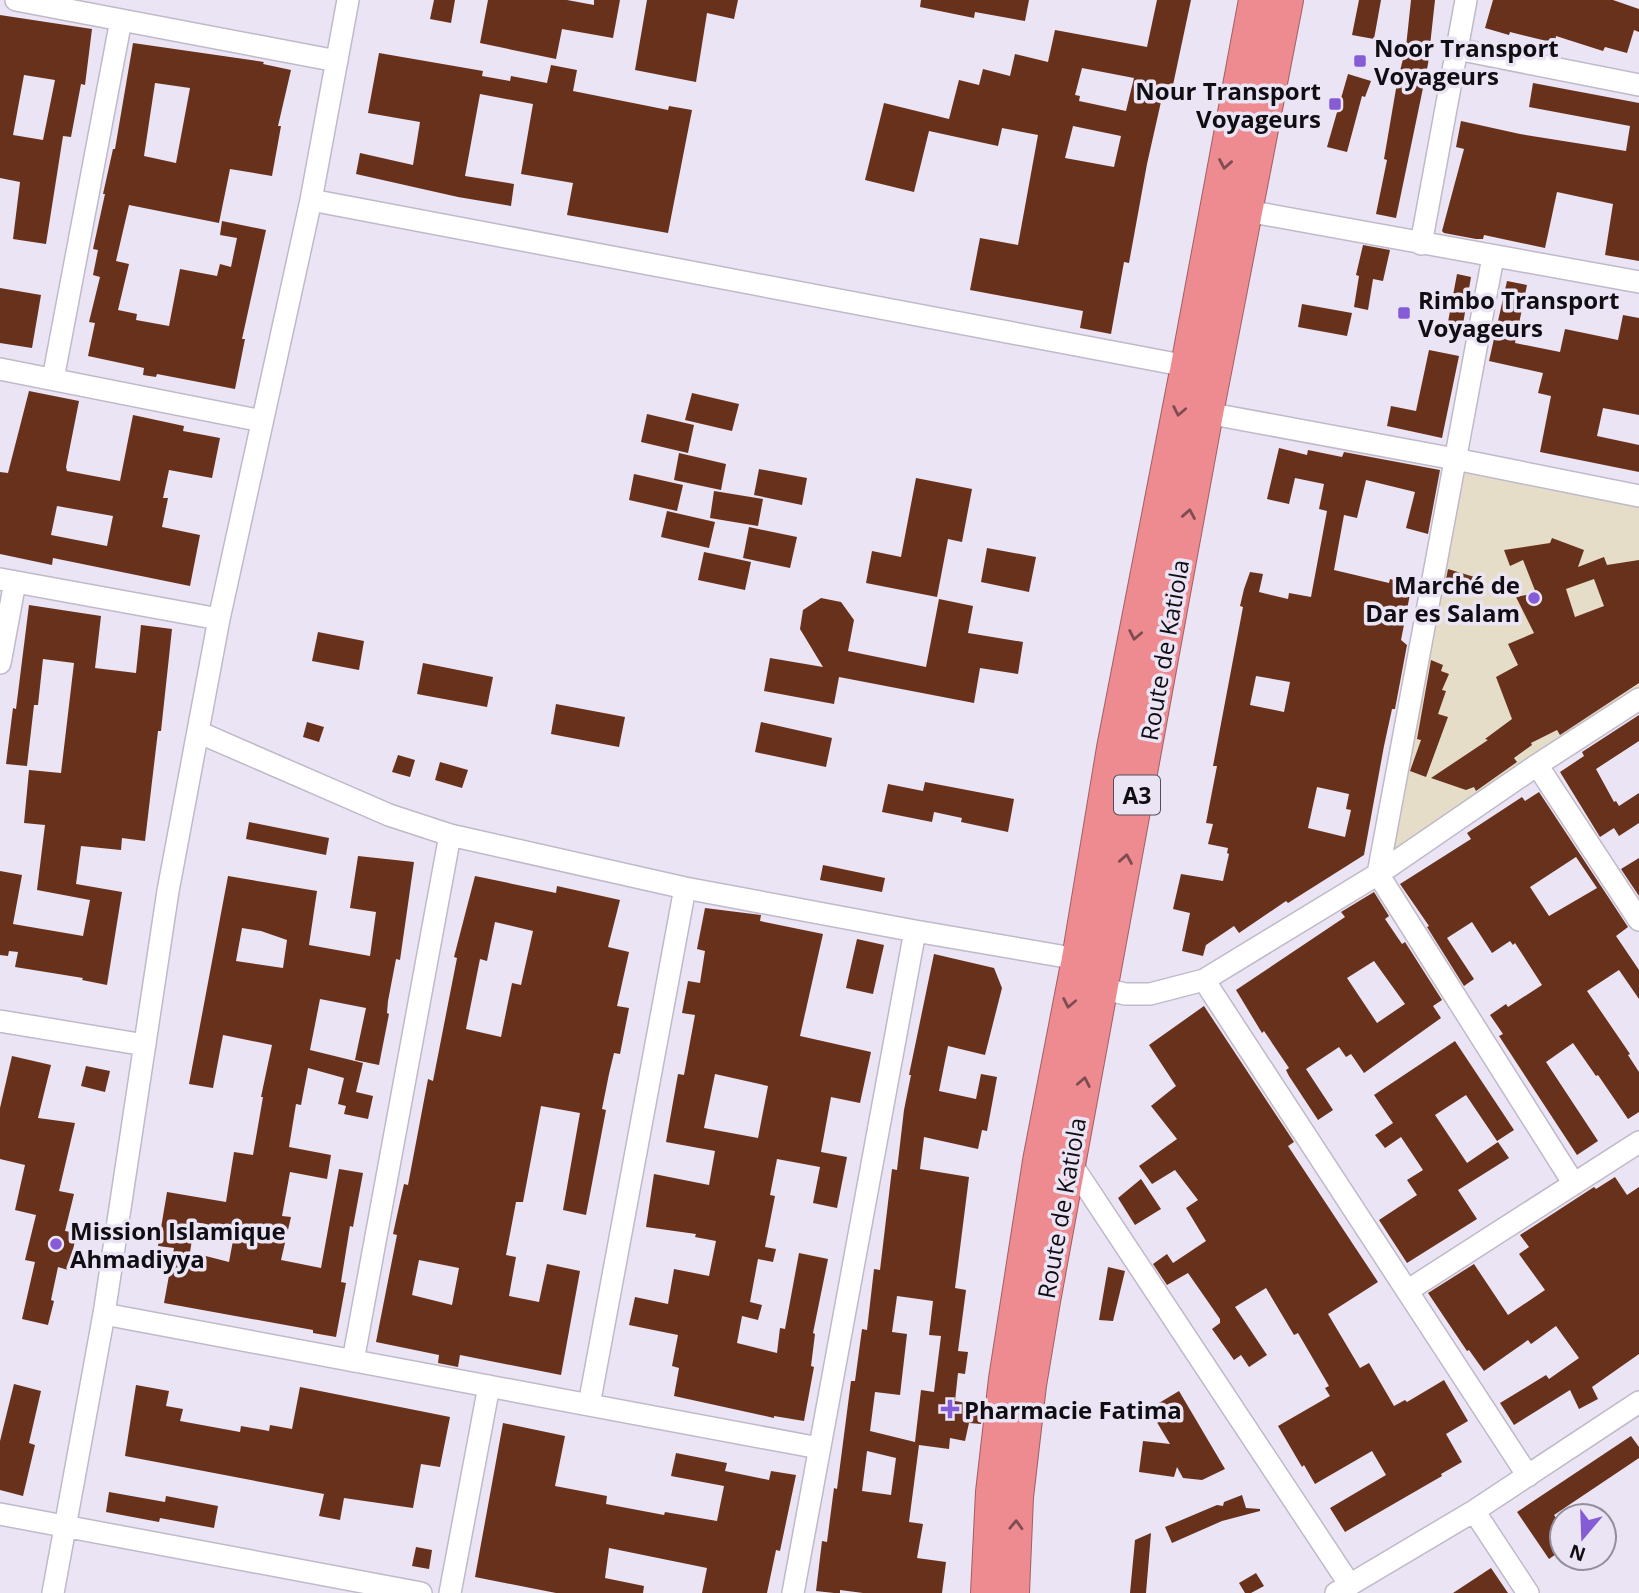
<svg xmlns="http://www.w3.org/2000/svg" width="1639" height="1593" viewBox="0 0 1639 1593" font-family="'Open Sans',sans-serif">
  <rect width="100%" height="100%" fill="#ebe4f4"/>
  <path fill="#e6ddc8" d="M1455,459l184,37v204l-261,174z"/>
  <path fill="#68311c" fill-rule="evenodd" d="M434,0h21l-4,23 -21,-4z
    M488,0h79l27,5v-5h26l-7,38 -51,-9 -6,30 -76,-16z
    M647,0h91l-4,19 -27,-6 -11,69 -61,-12z
    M921,0h108l-4,21 -50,-9 -1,6 -54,-11z
    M1157,0h34l-18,85 -8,-1 -18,80 -18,99 -5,-1 -13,72 -31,-6 3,-17 -113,-21 10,-52 38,7 20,-110 -36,-7 -4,18 -69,-15 -15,61 -49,-12 19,-77 65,16 10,-39 20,5 4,-16 27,7 5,-22 33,8 7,-32 92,17zM1082,68l52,10 -8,33 -47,-10 1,-5 -5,-1zM1073,126l48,10 -7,31 -49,-9z
    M1359,0h22l-7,39 -22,-4z
    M1411,0h24l-7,64 -32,154 -20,-4 11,-54 -3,-1 13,-76 9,-36z
    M1493,0h120l26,9v23l-5,-2 -7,23 -22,-6 -2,4 -47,-15 -1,7 -45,-11 -1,3 -24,-7z
    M0,15l92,14 -7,56 -4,-1 -10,53 -8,-1 -17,108 -33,-5 7,-57 -20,-4zM24,75l31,5 -12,60 -30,-5z
    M133,43l131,19 -1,2 28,6 -13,56h3l-9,50 -42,-7 -11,54 -90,-18 -13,56 13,3 -11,46 19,4 -1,6 33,6 11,-57 37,7 3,-12 11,3 6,-29 -17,-3 2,-14 44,9 -24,109h3l-10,50 -78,-15 -1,3 -13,-2 1,-7 -56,-12 7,-33 -6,-1 11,-45 -7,-2 5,-25 -5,-1 12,-55h-2l10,-45h2zM155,83l35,5 -14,75 -32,-7z
    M379,53l104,18 -1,5 28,5 1,-5 36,7 4,-18 26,5 -4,21 95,19 1,-4 23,4 -24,123 -101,-18 6,-32 -52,-9 12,-70 -53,-10 -15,82 49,8 -3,22 -53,-9 -102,-23 4,-21 53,12 7,-43 -52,-9z
    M1348,74l23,7 -6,16 -3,-1 -15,56 -20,-5z
    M1533,83l106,20v158l-34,-6 8,-51 -56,-12 -12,56 -61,-13 -1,4h-7l-32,-6 -2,-2 22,-82 -8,-2 5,-26 59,13 106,17 4,-25 -101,-19z
    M1363,245l27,5 -7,31 -10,-2 -5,31 -14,-3 5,-31 -3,-1z
    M1457,274l14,3 -8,47 -15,-2z
    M1507,281l20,4 -12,58 45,9 5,-23 53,11 5,-25 16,3v97l-36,-7 -6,28 42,9v27l-99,-20 11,-56 -13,-3 5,-20 -54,-12z
    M0,288l41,7 -9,53 -32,-5z
    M1302,304l50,9 -5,23 -49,-9z
    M1429,350l30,6 -17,82 -55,-12 4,-20 25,5z
    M29,391l50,10 -13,66 1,4 53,10 13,-66 51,11 -1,5 37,7 -8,40 -43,-8 -6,28h5l-6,29 38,8 -10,51 -137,-28 -1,7 -52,-11v-82l8,1zM57,506l56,10 -6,30 -56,-11z
    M692,393l47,11 -7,27 -47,-11z
    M647,414l47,11 -6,28 -47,-11z
    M1279,448l28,7 1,-5 34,7 2,-5 96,18 -12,64 -22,-6 9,-36 -49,-12 -9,38 -13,-3 -10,55 55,13 1,-4 22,5 -11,56 6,5 -12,64h-3l-8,37 -20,109 -76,48 -2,-2 -47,32 -5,-7 -28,19 -3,11 -21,-5 8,-38 -17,-4 8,-35 42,7 6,-27 -2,-1 1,-5 -20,-4 5,-20 -7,-1 11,-57h-4l30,-159 -3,-1 4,-17 6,-17 13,2 -4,18 29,7 1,-6 22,4 16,-86 -8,-2 5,-25 -29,-6 -6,26 -22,-5zM1256,676l34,6 -6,30 -34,-7zM1317,787l32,7 -3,15 5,1 -6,27 -37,-9z
    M679,453l47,11 -5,26 -47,-10z
    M759,469l48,9 -5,27 -48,-10z
    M634,474l49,11 -6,26 -48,-11z
    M916,478l56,11 -10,53 -14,-3 -11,58 -71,-14 6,-32 29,6z
    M714,491l49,8 -5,27 -48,-8z
    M667,511l48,11 -6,26 -48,-11z
    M749,527l48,10 -7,31 -47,-10z
    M1552,538l32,12 -6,17 26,-10 3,8 32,-5v123l-79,52 -3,-5 -26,13 1,2 -18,13 3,4 -41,29 -2,-4 -8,3 -35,-12 57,-38 -3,-1 27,-20 -16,-42 22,-12 -10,-21 26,-11 -18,-36 20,-4 -13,-33 -13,6 -6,-16 46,-7zM1594,579l10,27 -29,11 -9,-28z
    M987,548l49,9 -7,35 -48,-10z
    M704,552l47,10 -6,28 -47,-10z
    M1448,569l33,10 -37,11z
    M821,598l20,4 13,18 -6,31 78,16 13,-68 34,7 -5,27 55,9 -5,32 -38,-6 -6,35 -135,-26 -5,27 -70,-13 6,-33 53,9 -23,-38 3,-19z
    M29,605l72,11 -6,52 41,5 5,-48 31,4 -11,102h-3l-13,110 -23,-3 -1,12 -40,-4 -5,38 46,8 -15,93 -25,-5 1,-2 -68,-11 3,-15 -9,-1 -1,5 -8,-1v-84l22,4 -9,49 70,12 7,-36 -53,-10 8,-65 -21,-2 5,-53 32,3 13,-110 -31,-4 -5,46h-4l-7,61 -21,-2 7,-56 3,1z
    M318,632l46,9 -5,29 -47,-9z
    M1431,660l12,5 -2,6 8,3 -7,16 4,1 -8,23 10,3 -22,60 -16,-6 11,-31 -4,-1z
    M423,663l70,14 -6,30 -70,-13z
    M556,704l69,13 -6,30 -68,-13z
    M1639,715v26l-43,28 18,33 2,-1 3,5 20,-13v30l-20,13 -5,-8 -14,9 -40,-65 24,-16 -2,-4z
    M307,722l17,5 -5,15 -16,-5z
    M761,722l71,16 -6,29 -71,-15z
    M398,755l17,5 -5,17 -18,-5z
    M440,762l28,8 -6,18 -27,-8z
    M925,782l89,17 -6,33 -47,-10 1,-4 -28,-6 -2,10 -50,-10 6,-28 35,7z
    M1539,792l89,135 -12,9 23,34v29l-20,-29 -32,21 43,63 -2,1 11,17v40l-11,7 -30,-44 -2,1 -23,-33 -27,19 52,79 -21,14 -78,-119 4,-2 -13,-19 16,-11 2,3 34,-22 -27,-42 -2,2 -3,-4 -18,12 -20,-31 -25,16 27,41 -10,7 -37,-59 2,-1 -29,-42 71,-45 -4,-6 55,-36 3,4zM1576,857l21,31 -48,28 -19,-29z
    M249,822l80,16 -3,17 -80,-16z
    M358,856l56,6 -14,98 -4,-1 -8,42 -1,12 2,1 -10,51 -24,-5 11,-52 -46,-9 -10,51 53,13 -7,29 17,4 -5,23 -24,-5 2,-8 -8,-2 6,-26 -36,-10 -7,37 -5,-1 -7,43 42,8 -4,24 -37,-7 -8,44 9,1 -10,43 40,8 18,-99 24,4 -10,54 -3,-1 -9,56 5,1 -10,54 -23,-4v-3l-149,-27 10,-55 -16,-2 9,-54 59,10 8,-50 19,3 10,-58h-2l11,-52 -49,-10 -10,53 -24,-4 39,-208 89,15 -8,54 61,11 6,-44 -26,-4zM242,928l19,3 26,9 -4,28 -47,-7zM195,1222l40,8 -6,32 -39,-10z
    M1639,858v38l-18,-27z
    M823,865l62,13 -3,14 -62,-12z
    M475,876l81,17 1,-7 63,14 -12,47 21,5 -12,54 12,2 -9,46 -6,-1 -5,21 -7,35 4,1 -20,105 -23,-5 17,-97 -39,-7 -18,96h-7l-10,53 10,2 -7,39 30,6 8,-38 33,7 -19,104 -101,-20 -2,12 -20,-4 1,-8 -63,-13 21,-107 -4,-1 5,-23 6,-27 4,1 20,-106 5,2 24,-123 -3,-1zM495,922l38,9 -12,54 -9,-2 -11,54 -35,-8 14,-70 7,2zM419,1260l40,8 -7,37 -40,-10z
    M1374,892l15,24 -4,3 17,25 3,-2 37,58 -9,6 8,12 -77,55 -13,-19 -5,3 -7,-10 -33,22 27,41 -15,10 -29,-44 -3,-6 3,-2 -25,-37 -2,2 -26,-43 109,-73 -4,-5zM1374,961l31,43 -28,19 -30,-45z
    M705,908l56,7 -1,6 63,13 -23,102 71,16 -11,51 -29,-6 -10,55 26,5 -10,51 -24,-5 7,-36 -43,-8 -7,36 5,1 -10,51 11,2 -3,13 -15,-3 -8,43 12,3 -4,15 -16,-4 -5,27 40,10 3,-25 5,1 14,-76 29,6 -15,74 2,1 -4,32 3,1 -10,54 -30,-5v2l-100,-22 5,-28 -7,-2 6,-31 -49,-10 6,-28 33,7 6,-35 35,7 7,-35 -21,-4 1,-3 -50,-7 8,-53 55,11 6,-34 -49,-9 12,-68 6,1 11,-60 -13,-2 6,-32 12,2 5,-32 -8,-2zM715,1074l53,12 -10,52 -54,-10z
    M857,939l27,6 -11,49 -27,-6z
    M934,954l60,14 8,20 -17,67 -37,-9 -9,45 37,8 5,-25 16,3 -10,54 -5,-1 -4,19 -54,-12 -4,32 49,8 -14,111 11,2 -8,61 10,1 -3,22 -7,-1 -3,28 28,5 -2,18 -12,-1 -4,18 -15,-3 -1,11 -30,-4 -10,77 14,2 -6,34 29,4 -4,31h-79l-23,-3v3h-6l-18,-2 6,-50 5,1 7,-54 3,1 14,-108h4l7,-52 5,1 7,-61 6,1 12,-101 5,1 7,-60 7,-35h-2zM897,1296l36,5 -4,34 12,1 -7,56 -13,-2 -6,52 -45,-11 5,-39 25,3 7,-61 -15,-2zM867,1451l29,7 -5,37 -29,-4z
    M1204,1006l90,136 -6,4 90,136 -50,32 32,54 9,-5 25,43 11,-6 2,2 37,-22 24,41 -22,13 16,28 -21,12 1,2 -97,56 -15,-24 56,-33 -14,-24 -57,33 -11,-19 -2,2 -24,-41 52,-30 -5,-8 4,-2 -31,-53 -4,2 -28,-47 -31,19 32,48 -18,12 -8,-12 -7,5 -22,-31 8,-6v-4l-32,-46 -21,12 -14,-21 14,-10 6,9 33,-22 -20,-33 12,-8 -23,-30 -23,14 -13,-18 38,-27 -26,-33 25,-20 -27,-41z
    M1455,1041l59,89 -17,11 -31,-46 -31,20 32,48 31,-21 11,16 -51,32 19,29 -70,44 -28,-43 38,-25 -10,-15 16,-10 -22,-33 -16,11 -10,-13 18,-12 -19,-28z
    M12,1056l39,9 -13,53 37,5 -16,68 15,3 -9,37 12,2 -9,37 -10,-3 -7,33 3,1 -6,24 -26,-6 13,-57 -10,-2 11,-45 -21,-5 10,-45 -25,-6v-51z
    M86,1066l24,5 -5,21 -24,-6z
    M1615,1177l12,18 12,-8v167l-47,33 6,12 -19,10 -9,-19 -56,35 -14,-22 46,-28 3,4 30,-21 -23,-32 -25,18 -3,-4 -44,31 -15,-21 -2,1 -39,-58 46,-29 34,51 37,-25 -26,-36 10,-7 -9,-12 74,-48 2,2z
    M1141,1179l20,30 -26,16 -17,-27z
    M1108,1267l17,4 -12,50 -14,-1z
    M14,1384l27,7 -12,52 6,2 -12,51 -23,-6v-49z
    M136,1385l33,6 -3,15 17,3 -3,12 60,11 1,-6 28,5 1,-6 22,4 8,-42 150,30 -10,50 -19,-3 -8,44 -69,-10 -4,22 -21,-4 5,-22 -199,-38z
    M1179,1391l46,78 -23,11 -19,-2 -6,-11 -3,10 -35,-5 4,-31 27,3 -21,-35z
    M503,1423l62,13 -10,50 52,10 -1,8 58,11 1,-3 52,9 7,-35 -53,-10 5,-23 51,10 -2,8 44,9 2,-9 25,4 -16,76 -4,-1 -9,43h-65l5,-25 -98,-20 -4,30 39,8 -1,7h-87l-81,-16z
    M1631,1436l8,11v11l-85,57 8,11v24l-13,9 -32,-47z
    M109,1492l56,10 1,-6 52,10 -4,22 -54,-10 -1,4 -53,-10z
    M1242,1495l4,13 14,1v2l-38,10 -50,22 -7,-16 52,-22 6,1 1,-4z
    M1151,1533l-5,60h-16l5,-53z
    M416,1547l16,3 -3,19 -17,-3z
    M1491,1568l17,25h-55z
    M1256,1573l8,13 -13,7h-6l-6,-10z"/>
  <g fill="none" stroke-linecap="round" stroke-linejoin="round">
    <g stroke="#bfb9c8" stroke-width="24">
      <path id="minor" d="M16,0l321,61
        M1457,49l182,36
        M311,200l876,166
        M1247,211l392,71
        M1421,244l45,-244
        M1493,257l-115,617 196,310
        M0,369l262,52
        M53,379l68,-359
        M1207,413l248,46 184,37
        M0,579l219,40
        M0,663l15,-81
        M198,732l191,83 61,20 235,53 230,43 163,28
        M1537,765l102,155
        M1204,980l324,496
        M1102,988l23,6h25l54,-14 174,-106 159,-109 102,-66
        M0,1021l145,24
        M1070,1162l280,423
        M1407,1291l232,-149
        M104,1314l715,134
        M353,1361l97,-526
        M589,1405l96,-517
        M1474,1511l54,82
        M0,1514l421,79
        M53,1593l51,-279 64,-423 51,-272 92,-419 37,-200
        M450,1593l39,-207
        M793,1593l122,-662
        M1336,1593l138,-82 165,-109"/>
    </g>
    <g stroke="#a05f64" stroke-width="34">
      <path id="highway" d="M987,1593l5,-101 13,-113 34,-218 39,-202 35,-211 74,-382 68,-366
        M1013,1593l4,-96 13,-112 14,-84 163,-888 80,-413"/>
    </g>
    <use href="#minor" stroke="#fff" stroke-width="21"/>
    <use href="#highway" stroke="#ed8b90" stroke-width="32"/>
  </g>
  <defs><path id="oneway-chevron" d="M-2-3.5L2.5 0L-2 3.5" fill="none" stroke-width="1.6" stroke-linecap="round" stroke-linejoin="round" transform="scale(1.75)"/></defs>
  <g stroke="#7e4c52">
    <use href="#oneway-chevron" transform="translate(1225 164) rotate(100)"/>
    <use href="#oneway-chevron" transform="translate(1179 411) rotate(101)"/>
    <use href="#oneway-chevron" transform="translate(1189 514) rotate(-80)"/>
    <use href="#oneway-chevron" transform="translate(1135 635) rotate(101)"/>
    <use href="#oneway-chevron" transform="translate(1126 859) rotate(-80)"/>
    <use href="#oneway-chevron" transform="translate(1069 1003) rotate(101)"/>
    <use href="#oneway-chevron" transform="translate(1084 1082) rotate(-79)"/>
    <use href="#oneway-chevron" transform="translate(1016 1525) rotate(-88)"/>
  </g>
  <g fill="#855cd6" stroke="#ebe4f4" stroke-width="2.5">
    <rect x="1353" y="54" width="14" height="14" rx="3.5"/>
    <rect x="1328" y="97" width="14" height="14" rx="3.5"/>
    <rect x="1397" y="306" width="14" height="14" rx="3.5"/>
    <circle cx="1534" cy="598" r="7"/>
    <circle cx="56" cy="1244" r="7"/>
    <path d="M946.5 1398.5h7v7h7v7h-7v7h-7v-7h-7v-7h7z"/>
  </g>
  <g text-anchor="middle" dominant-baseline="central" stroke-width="7" stroke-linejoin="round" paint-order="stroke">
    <rect fill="#ebe4f4" stroke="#524e56" stroke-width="2" x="1114" y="775.5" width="46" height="39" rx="5"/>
    <g font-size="23" font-weight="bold" fill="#100e13">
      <text x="1137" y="795">A3</text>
    </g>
    <g font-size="24" font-weight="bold" fill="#100e13" stroke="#ebe4f4" text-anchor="start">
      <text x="1374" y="47">Noor Transport<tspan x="1374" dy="28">Voyageurs</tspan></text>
      <text x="1321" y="90" text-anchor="end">Nour Transport<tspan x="1321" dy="28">Voyageurs</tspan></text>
      <text x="1418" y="299">Rimbo Transport<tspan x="1418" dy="28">Voyageurs</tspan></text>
      <text x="1520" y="584" text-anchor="end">Marché de<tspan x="1520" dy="28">Dar es Salam</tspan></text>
      <text x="70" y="1230">Mission Islamique<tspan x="70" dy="28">Ahmadiyya</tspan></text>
      <text x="964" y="1409">Pharmacie Fatima</text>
    </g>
    <g font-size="24" fill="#100e13" stroke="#ebe4f4">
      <text transform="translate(1164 650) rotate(-80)">Route de Katiola</text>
      <text transform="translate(1061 1208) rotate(-80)">Route de Katiola</text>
    </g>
  </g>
  <g transform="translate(1583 1537) rotate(199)"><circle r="33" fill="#ebe4f4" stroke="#938e9a" stroke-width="2"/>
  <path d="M0-5L12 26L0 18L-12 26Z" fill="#855cd6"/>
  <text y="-10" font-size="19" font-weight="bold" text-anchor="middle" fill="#100e13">N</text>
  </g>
</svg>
